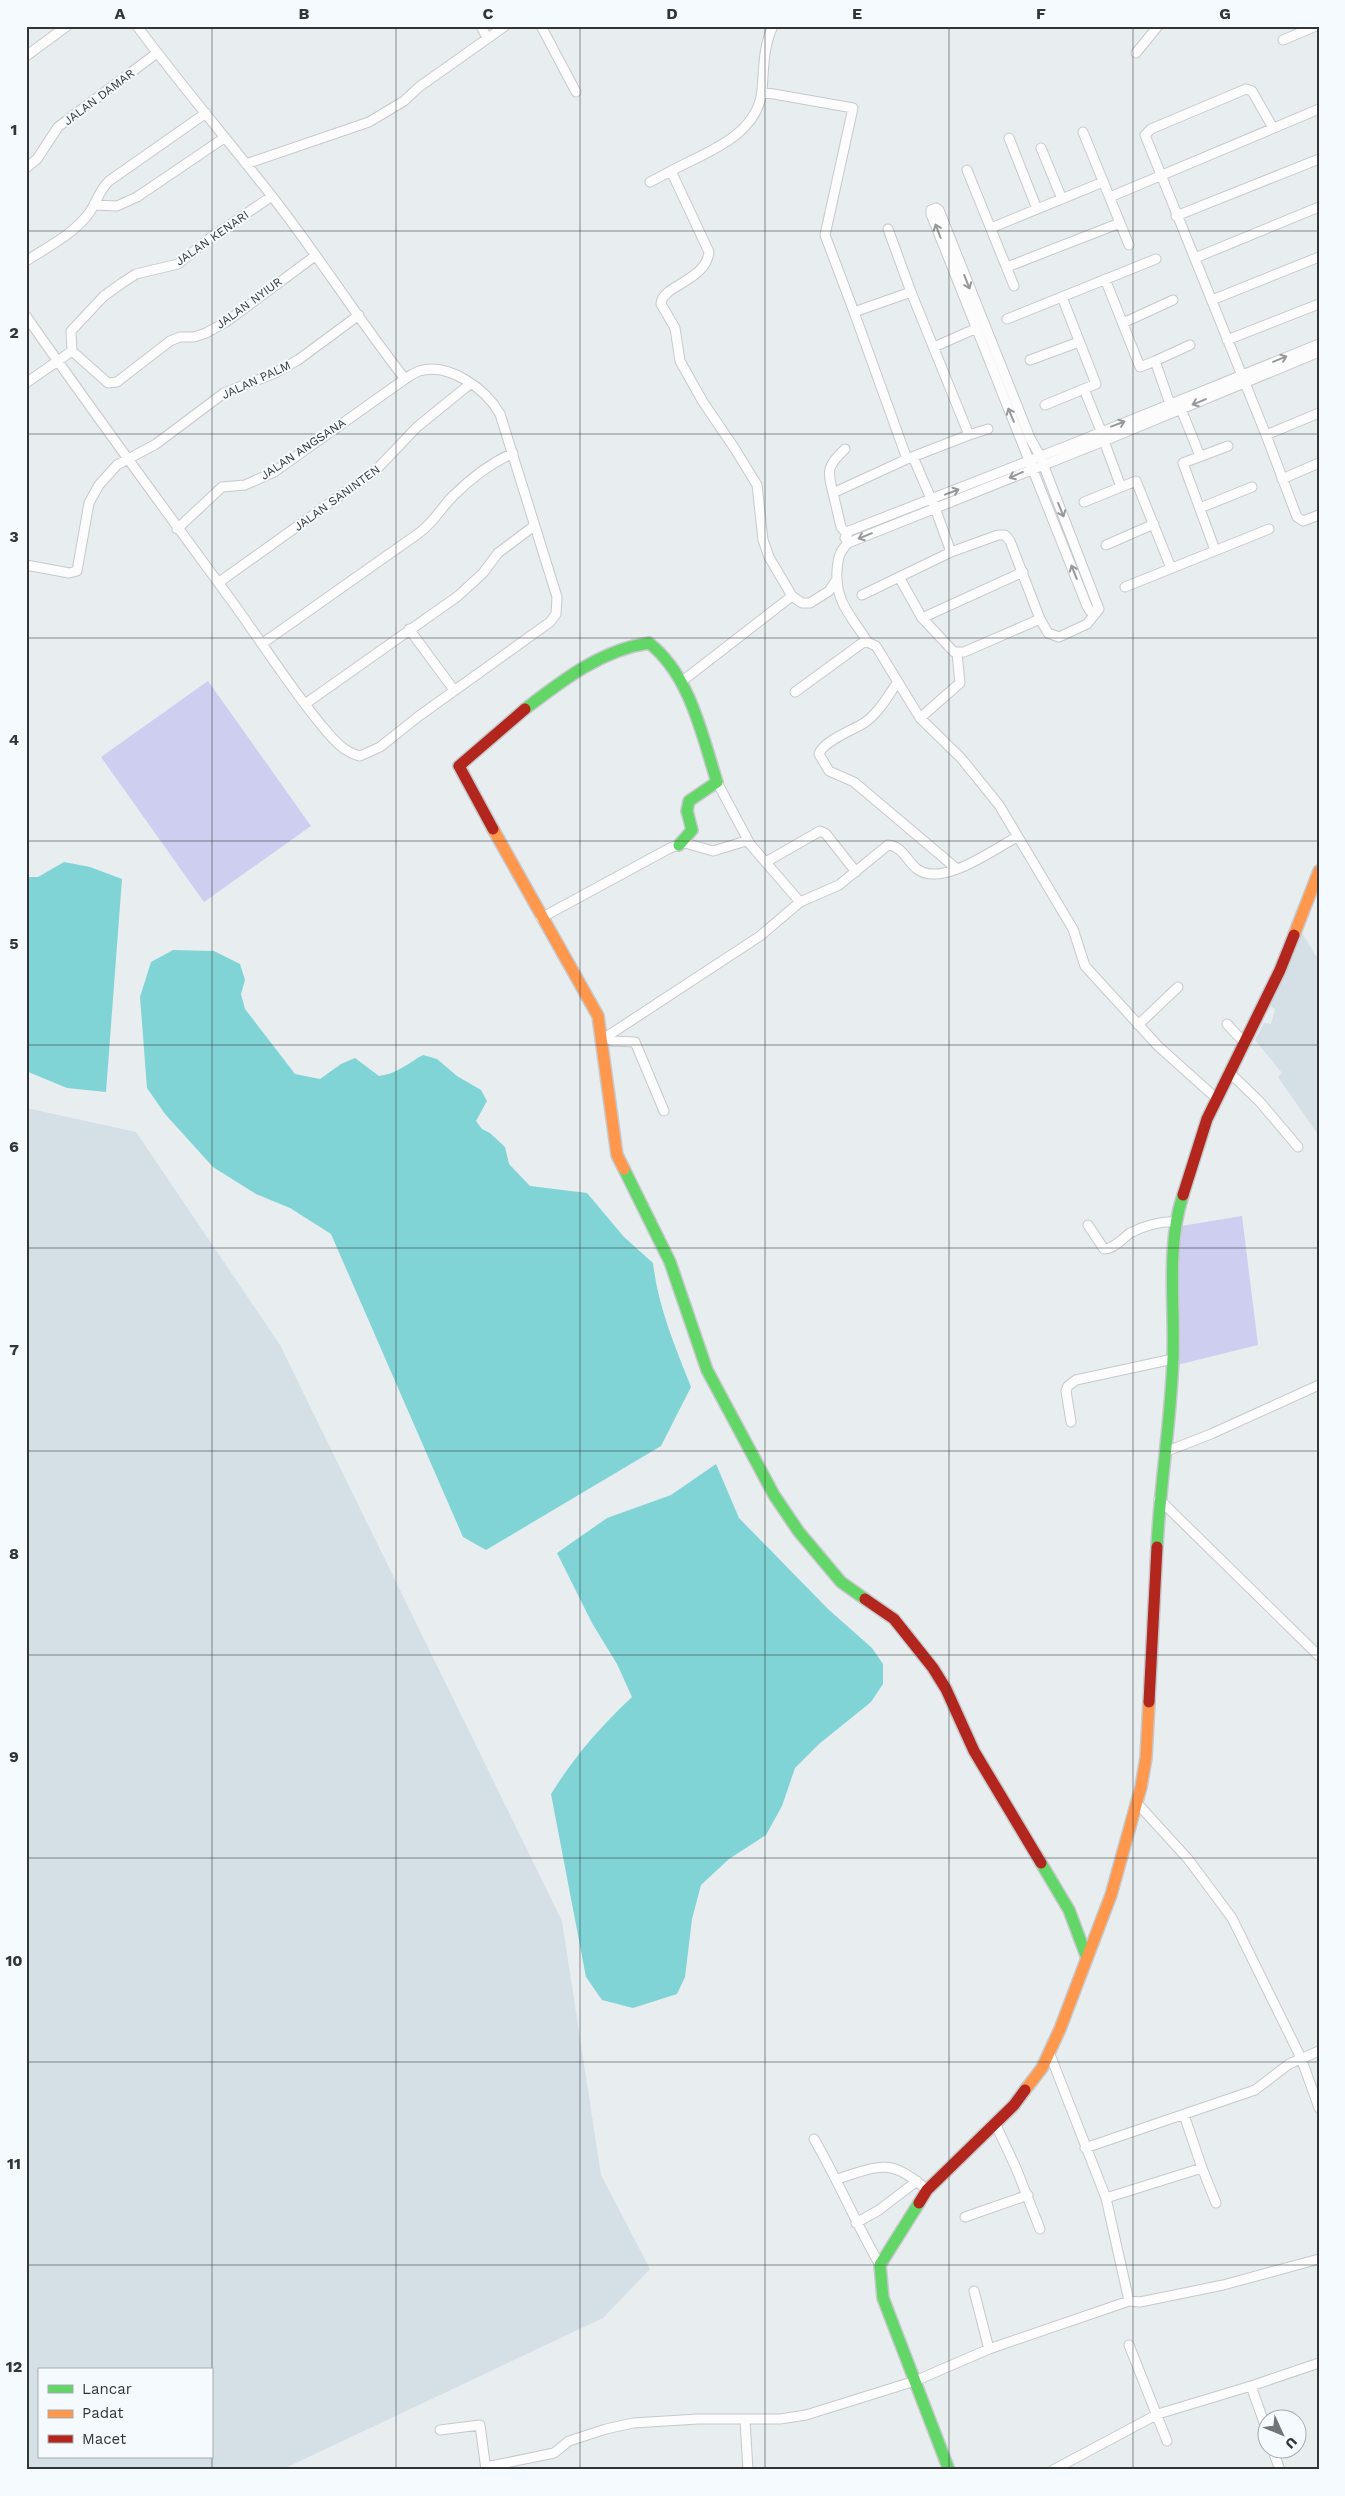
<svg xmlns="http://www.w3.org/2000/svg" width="1345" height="2496" viewBox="0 0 1345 2496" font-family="'Work Sans',sans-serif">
  <rect width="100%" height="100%" fill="#e8edf0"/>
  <path fill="#d5dfe6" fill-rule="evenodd" d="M1301,931l15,25h3v180l-41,-59 4,-4 -27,-33 9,-17 7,1 4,-15 -6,-4z
    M26,1108l110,24 144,213 282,576 39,254 49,94 -47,49 -322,152h-255zM39,2370h172v87h-172z"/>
  <path fill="#cdcef0" d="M208,681l103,145 -107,76 -103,-145z
    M1242,1216l16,129 -81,20 -2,-138z"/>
  <path fill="#80d4d6" d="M64,862l26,5 32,12 -16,213 -39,-4 -41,-17v-194h12z
    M173,950l41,1 26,13 5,16 -4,14 4,15 50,65 25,5 21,-15 14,-6 24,18c18,-2 29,-13 44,-21l14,4 20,17 24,14 6,11 -11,20 6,8 8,4 15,14 4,17 21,22 57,7 37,44 29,26c5,44 22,83 38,124l-30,59 -175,104 -23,-13 -132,-303 -41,-26 -34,-14 -43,-27 -48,-53 -18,-26 -7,-91 11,-35z
    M716,1464l23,54 89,91 44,39 11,16v20l-12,18 -52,42 -24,24 -13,38 -16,29 -37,24 -28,26 -9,34 -7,58 -8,17 -44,14 -31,-8 -16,-23 -35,-183c23,-37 49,-67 81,-97l-15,-33 -25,-41 -35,-70 50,-35 64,-23z"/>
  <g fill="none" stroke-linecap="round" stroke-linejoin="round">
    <g stroke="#c6c9cc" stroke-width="11">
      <path id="street" d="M137,26c43,58 90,113 134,169 47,60 87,124 134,184
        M481,26l6,12
        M541,26l35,66
        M773,26c-10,21 -9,42 -11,64 -4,46 -56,62 -91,81l38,81c-3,29 -47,33 -48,52l14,24 5,33 23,41 32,47 22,36 6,55 6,17 23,39 10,7h8l19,-12 8,-12
        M1283,40l33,-14
        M1136,53l22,-27
        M26,56l41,-30
        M762,92l91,16 -28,127 29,77
        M1273,128l-21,-37 -6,-2 -95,40 -6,6 121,300 31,82 6,4 16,-6
        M1083,132l46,113
        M1009,138l28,71
        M1041,148l21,51
        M246,164l123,-42 35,-21 15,-14 86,-61
        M26,168l11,-9 21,-32 99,-74
        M967,170l47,116
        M650,182l21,-11
        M1110,197l209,-88
        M94,205l23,1 20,-9 87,-59
        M1176,216l143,-57
        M991,228l112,-46
        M1195,258l124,-51
        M26,261c20,-13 44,-25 60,-44 10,-11 12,-26 23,-36l97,-68
        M1007,267l113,-44
        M1105,279l35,88 15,-6 15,43
        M1212,300l107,-43
        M26,316c67,96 136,190 205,284 30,41 58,86 91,126 10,12 22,27 38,30l20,-9 39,-31 131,-94 6,-8 1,-17 -57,-183c-14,-25 -51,-52 -81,-43 -5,2 -10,5 -14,8l-131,93 -29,13 -23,2 -45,42
        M1007,319l149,-60
        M1123,323l50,-23
        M1227,340l92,-36
        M1319,344l-247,100 -223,87 -4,7 3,5 256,-102 215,-89
        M934,347l43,-19
        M72,351l-1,-20 33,-35 18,-13 14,-9 42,-10 31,-25 63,-43
        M1030,360l49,-18
        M1155,361l35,-16
        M26,383l46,-32 36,32 9,-1 53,-41 10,-4h14l12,-4 20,-11 89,-66
        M1084,389l17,42
        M1045,405l51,-21 -34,-87
        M1181,409l19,47
        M969,435l19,-6
        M1266,435l53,-22
        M1104,441l17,46 15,-6 35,87
        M845,449c-18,17 -18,21 -12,44l74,-34 62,-24 -58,-143 -23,-63
        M913,457l22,51 16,44
        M907,459l-53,-147 57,-20
        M1282,479l37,-16
        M833,493l8,34 6,7
        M1084,502l37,-15
        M1200,508l52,-21
        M848,543c-9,9 -10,15 -11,28 -2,31 15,46 30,70
        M1106,545l48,-21
        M1215,550l-32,-87 45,-17
        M26,565l43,8 8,-2 12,-68 10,-18 18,-20 39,-21 68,-51 51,-20 23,-13 61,-45
        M899,577l23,41 32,34h10l76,-33
        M218,583l158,-113 41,-43 53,-43
        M1125,587l144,-58
        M862,595l89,-43 47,-17h7l5,6 30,78 8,14 11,4 28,-13 12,-15 -59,-153 -10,-18 -91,-228 -3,-2 -5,2v4l156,392 3,5 6,2
        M922,618l101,-46
        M409,629l45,61
        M263,643l156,-110c17,-13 21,-24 34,-37 17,-17 38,-33 60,-43
        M681,682l111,-86
        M897,683c-9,13 -19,31 -33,40 -11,7 -41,18 -45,31l10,17 25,11 103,87
        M795,692l70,-51 11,5 44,72 41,40 38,47 74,124 12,37 73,80 58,52
        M305,704l153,-108 25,-23 15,-20 36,-27
        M920,718l40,-35 -3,-30
        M717,782l33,62
        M766,862l54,-31 6,3 30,38
        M541,918l129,-70 15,-5 28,8 33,-10 4,3 50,58
        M1227,1024c7,7 11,14 19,18
        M1138,1025l40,-38
        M605,1036l7,5 23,1 29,69
        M603,1039l157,-103 40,-34 39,-17 49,-40c14,1 19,16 29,24 25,19 77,-20 100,-32
        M1229,1072l31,30 38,45
        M1088,1225l16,24c10,0 18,-10 26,-16 13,-7 31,-12 46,-11
        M1071,1422l-5,-31 2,-5 8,-6 97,-21
        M1165,1452l46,-18 108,-49
        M1159,1499l160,157
        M1137,1803l51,56 44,59 69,140 18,50
        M1049,2052l57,146 23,103
        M995,2123l21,45 24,61
        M814,2139c24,41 42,85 66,126
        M1085,2148l170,-58 34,-26 30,-13
        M1202,2168l14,35
        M837,2179c43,-13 53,-22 90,11
        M1106,2198l96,-30 -18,-53
        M965,2217l63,-22
        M856,2223l23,-13 38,-29
        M974,2291l15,58
        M1129,2345l38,96
        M1251,2386l17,48
        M745,2420l3,50
        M440,2430l40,-5 6,45
        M1272,2448l8,22
        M486,2467l68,-14 15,-12 37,-12 27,-6 65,-4h82l26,-4 109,-34 74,-32 140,-48 11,1 83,-17 96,-26
        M1053,2470l105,-56 93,-28 68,-23"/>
    </g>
    <g stroke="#c6c9cc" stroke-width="14">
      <path id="fast" d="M525,709c38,-29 76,-59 124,-66 41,32 53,92 68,139l-28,19 -2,10 5,19 -13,15
        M624,1169l46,93 37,108 67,125 25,37 42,50 24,17
        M1157,1547c3,-63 14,-126 16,-189 2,-54 -7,-111 10,-163
        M1041,1863l28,47 18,48
        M919,2203l-39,62 3,33 66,172"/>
    </g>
    <g stroke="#c6c9cc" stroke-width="14">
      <path id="slow" d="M493,829l105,187 19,139 7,14
        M1294,935l25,-64
        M1025,2090l17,-22 18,-39 51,-134 30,-108 5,-29 3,-56"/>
    </g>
    <g stroke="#c6c9cc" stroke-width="14">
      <path id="jam" d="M493,829l-34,-63 66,-57
        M1183,1195l24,-76 73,-149 14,-35
        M865,1599l29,20 39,49 13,21 28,62 67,112
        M1149,1702l8,-155
        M919,2203l8,-13 87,-85 11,-15"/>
    </g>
    <use href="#street" stroke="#fcfcfd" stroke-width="9"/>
    <use href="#fast" stroke="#63d668" stroke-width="11"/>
    <use href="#slow" stroke="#ff974d" stroke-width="11"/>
    <use href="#jam" stroke="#b3261e" stroke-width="11"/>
  </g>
  <defs><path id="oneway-shaft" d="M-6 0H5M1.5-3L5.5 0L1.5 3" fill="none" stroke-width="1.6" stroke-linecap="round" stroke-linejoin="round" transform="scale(1.25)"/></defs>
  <g stroke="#97989a">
    <use href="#oneway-shaft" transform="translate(938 231) rotate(-111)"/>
    <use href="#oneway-shaft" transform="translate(967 282) rotate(68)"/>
    <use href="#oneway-shaft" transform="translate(1280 359) rotate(-22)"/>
    <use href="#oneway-shaft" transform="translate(1199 402) rotate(158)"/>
    <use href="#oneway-shaft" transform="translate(1011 415) rotate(-113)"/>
    <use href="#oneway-shaft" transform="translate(1118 424) rotate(-21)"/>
    <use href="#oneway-shaft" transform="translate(1016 475) rotate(156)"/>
    <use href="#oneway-shaft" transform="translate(952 492) rotate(-21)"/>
    <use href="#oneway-shaft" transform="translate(1061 510) rotate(68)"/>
    <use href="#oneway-shaft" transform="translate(865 536) rotate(158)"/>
    <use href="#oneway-shaft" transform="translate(1074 572) rotate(-112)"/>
  </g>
  <path fill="none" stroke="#323537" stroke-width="1" stroke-opacity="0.55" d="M212,26v2444M396,26v2444M580,26v2444M765,26v2444M949,26v2444M1133,26v2444M26,231h1293M26,434h1293M26,638h1293M26,841h1293M26,1045h1293M26,1248h1293M26,1451h1293M26,1655h1293M26,1858h1293M26,2062h1293M26,2265h1293"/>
  <g text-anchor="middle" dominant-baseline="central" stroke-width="4" stroke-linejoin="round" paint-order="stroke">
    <g font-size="12" fill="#323537" stroke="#f5fafe">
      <text transform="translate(99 97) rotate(-37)">JALAN DAMAR</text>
      <text transform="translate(212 238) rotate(-35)">JALAN KENARI</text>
      <text transform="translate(249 303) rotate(-36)">JALAN NYIUR</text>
      <text transform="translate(256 380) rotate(-25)">JALAN PALM</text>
      <text transform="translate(303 449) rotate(-34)">JALAN ANGSANA</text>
      <text transform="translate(337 498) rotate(-36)">JALAN SANINTEN</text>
    </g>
  </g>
  <rect width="1345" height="2496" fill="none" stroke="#f5fafe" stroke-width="55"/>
  <rect x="38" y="2368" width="175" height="90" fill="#f5fafe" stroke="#a7abae"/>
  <rect x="48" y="2385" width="25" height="8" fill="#63d668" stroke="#a7abae"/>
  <text x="82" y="2394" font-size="15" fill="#323537">Lancar</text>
  <rect x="48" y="2410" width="25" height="8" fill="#ff974d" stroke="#a7abae"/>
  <text x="82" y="2418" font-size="15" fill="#323537">Padat</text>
  <rect x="48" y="2435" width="25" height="8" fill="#b3261e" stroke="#a7abae"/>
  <text x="82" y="2444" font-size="15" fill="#323537">Macet</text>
  <g transform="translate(1282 2434) rotate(134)"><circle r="24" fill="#f5fafe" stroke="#a7abae"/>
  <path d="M0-4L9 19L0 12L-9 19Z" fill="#727578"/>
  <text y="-8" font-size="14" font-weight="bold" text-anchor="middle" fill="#323537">U</text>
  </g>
  <rect x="28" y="28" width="1290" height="2440" fill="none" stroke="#323537" stroke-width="2"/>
  <g font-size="16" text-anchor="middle" font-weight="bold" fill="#323537">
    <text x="120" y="19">A</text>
    <text x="304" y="19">B</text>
    <text x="488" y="19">C</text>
    <text x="672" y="19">D</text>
    <text x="857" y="19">E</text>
    <text x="1041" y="19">F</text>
    <text x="1225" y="19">G</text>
    <text x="14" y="135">1</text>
    <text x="14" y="338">2</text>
    <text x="14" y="542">3</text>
    <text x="14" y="745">4</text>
    <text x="14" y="949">5</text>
    <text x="14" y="1152">6</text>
    <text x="14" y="1355">7</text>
    <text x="14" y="1559">8</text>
    <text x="14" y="1762">9</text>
    <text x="14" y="1966">10</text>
    <text x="14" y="2169">11</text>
    <text x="14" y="2372">12</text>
  </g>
</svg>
